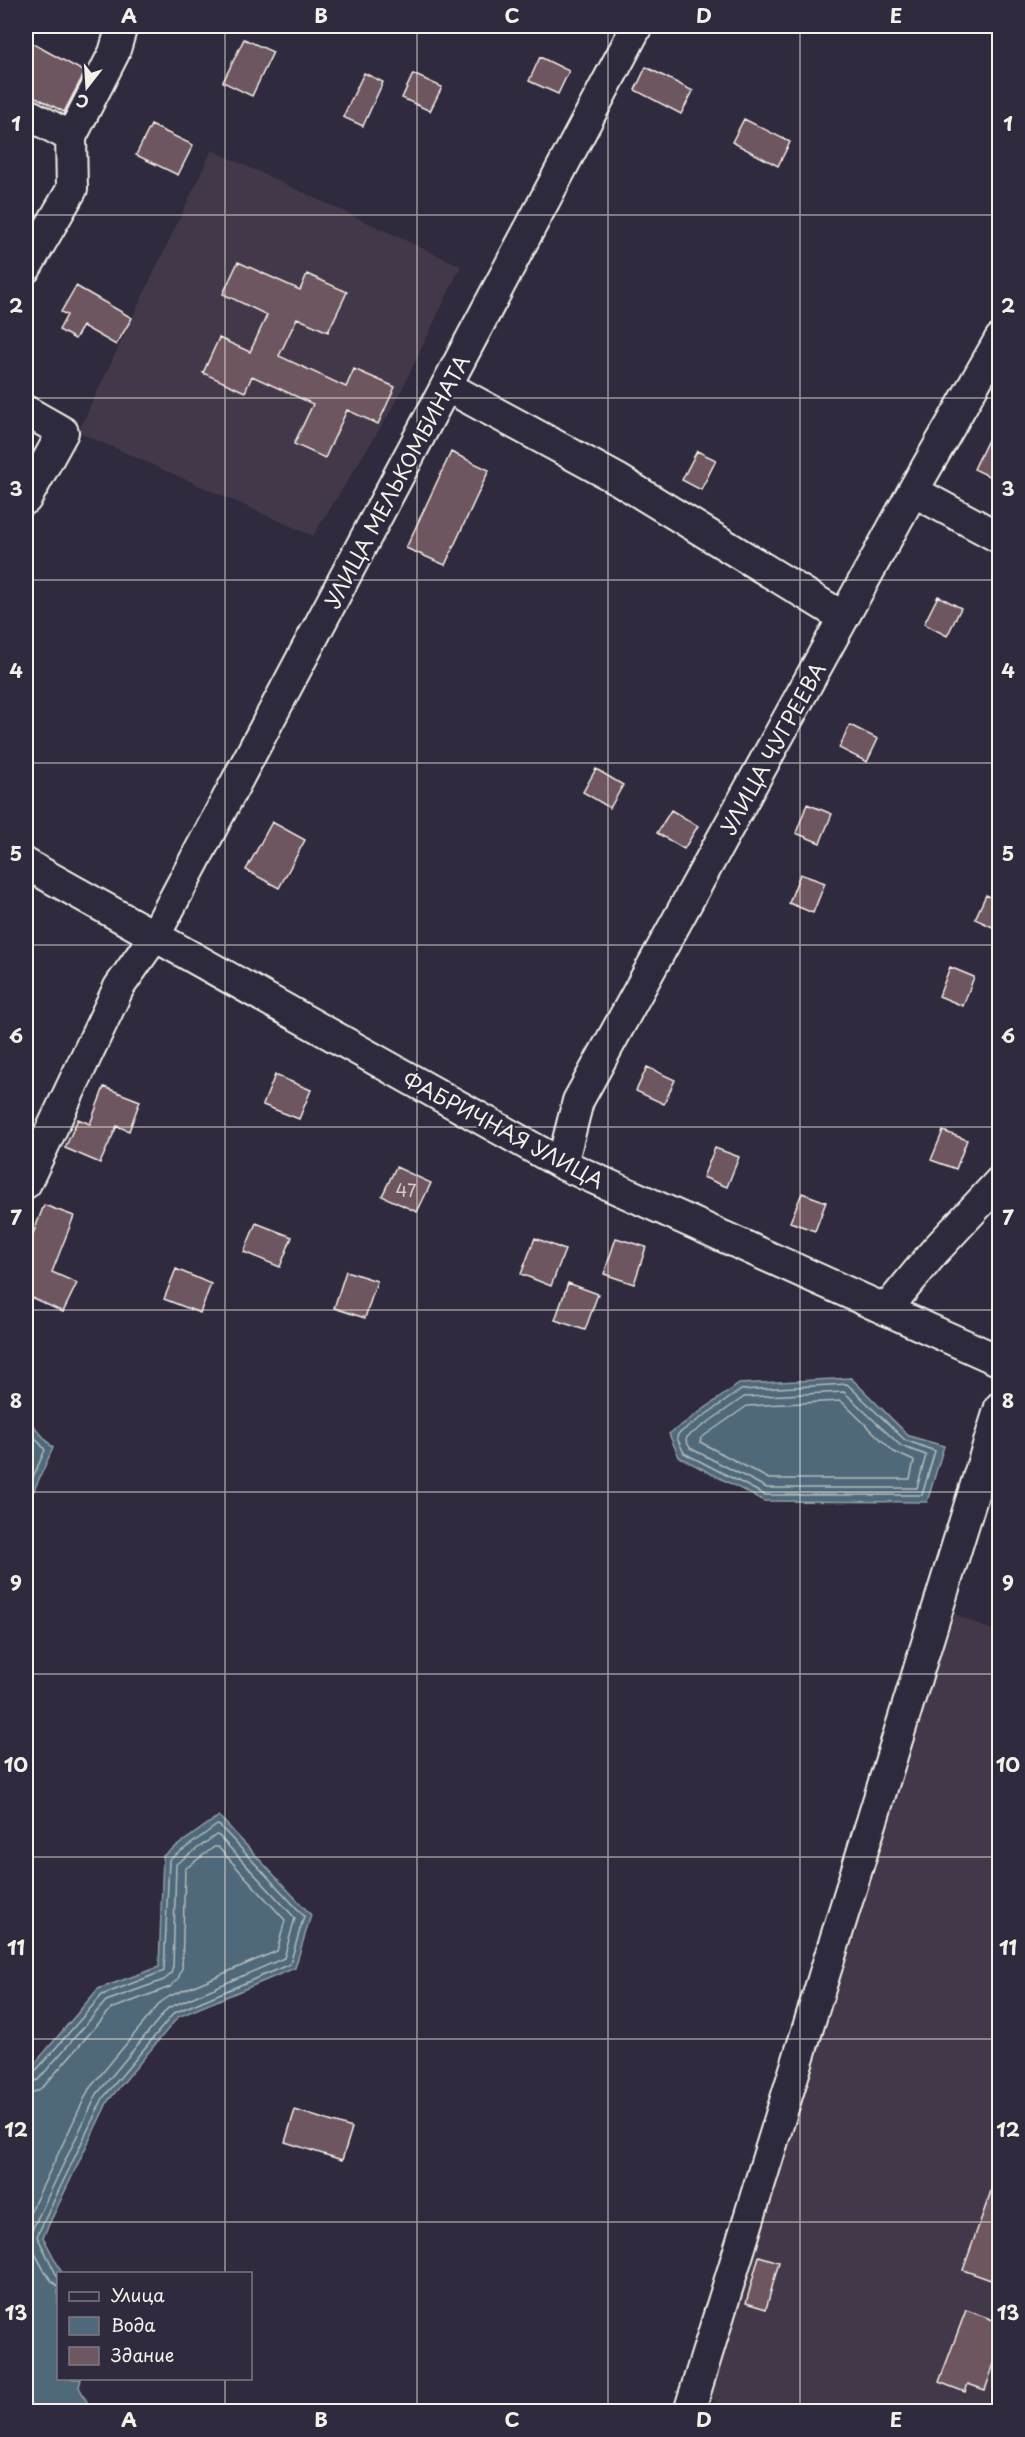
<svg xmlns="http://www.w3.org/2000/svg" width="1025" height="2437" viewBox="0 0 1025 2437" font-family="'Playpen Sans',sans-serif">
  <rect width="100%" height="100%" fill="#2f2a3d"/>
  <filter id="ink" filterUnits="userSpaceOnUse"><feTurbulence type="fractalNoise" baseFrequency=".0167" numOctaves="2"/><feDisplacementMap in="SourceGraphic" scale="12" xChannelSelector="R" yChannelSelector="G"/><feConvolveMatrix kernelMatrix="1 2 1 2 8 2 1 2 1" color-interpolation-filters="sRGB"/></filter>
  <g filter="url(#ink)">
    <path fill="#423848" d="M212,150l249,116 -67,140 -81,130 -235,-104z
      M952,1613l47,20v737l-14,41h-256l-25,-18z"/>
    <path fill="#50697a" stroke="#929fa6" stroke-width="1.5" d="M851,1378l58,58 35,10 -17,56 -163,-1 -85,-44 -10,-23 70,-50z
      M26,1417l27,31 -27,60z
      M219,1816l92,99 -16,53 -117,49 -70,84 -65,136 19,36 -4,1v104l23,1 -2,8 13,24h-66v-337l72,-85 61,-22 4,-111z"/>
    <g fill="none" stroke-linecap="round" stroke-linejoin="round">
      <path stroke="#b2bbbc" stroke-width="1.5" d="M847,1384l58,56 30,11 -13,44h-157l-81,-42 -7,-15 1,-4 63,-44z
        M844,1392l57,54 25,9 -9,33h-150l-77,-40 -4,-8 1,-3 57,-40z
        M841,1401l53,51 20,9 -4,18h-141l-69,-37 1,-4 46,-32z
        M26,1426l19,24 -19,43
        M26,2077l6,-2 70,-80 62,-24 5,-111 48,-35 3,1 84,90 -14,48 -116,49 -71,85 -66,138 21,42
        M26,2084l12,-4 68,-79 58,-21 7,-6 2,-7 3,-103 40,-29 3,1 76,82 -11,40 -116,50 -71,86 -67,140c-1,12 18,47 28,52
        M26,2094l11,-3 7,-5 67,-77 59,-22 8,-8 4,-11 3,-99 29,-22h4l67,73 -8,31 -107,45 -9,6 -72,87 -63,132"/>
    </g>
    <path fill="#6e5761" stroke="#f4f1e8" stroke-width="1.5" d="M244,39l29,13 -21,44 -29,-14z
      M26,40l59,32 -21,40 -38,-20z
      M540,57l29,14 -11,23 -29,-13z
      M646,67l47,24 -12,23 -46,-24z
      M364,73l19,9 -20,44 -20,-9z
      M413,74l29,13 -12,24 -28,-13z
      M744,119l46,23 -12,24 -46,-24z
      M151,125l42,20 -15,30 -42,-20z
      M238,262l62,28 7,-16 40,18 -19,40 -31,-14 -18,38 67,31 8,-18 41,18 -17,37 -31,-14 -22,48 -31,-14 19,-40 -61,-28 -7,16 -42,-19 16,-35 31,14 17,-37 -44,-21z
      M76,286l56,32 -16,27 -33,-19 -8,13 -16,-9 8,-15 -6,-3z
      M999,417v64l-25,-12z
      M697,451l19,9 -15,30 -19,-10z
      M451,452l38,18 -44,95 -39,-17z
      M938,596l23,12 -14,28 -23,-12z
      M850,725l28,14 -11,23 -28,-14z
      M596,769l27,16 -13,23 -27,-16z
      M807,804l25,10 -12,29 -24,-10z
      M671,810l27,16 -14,23 -27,-16z
      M272,822l33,18 -26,48 -33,-18z
      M800,874l25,9 -12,30 -24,-10z
      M986,895l13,6v29l-24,-11z
      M950,967l24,10 -11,29 -24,-10z
      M647,1067l28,13 -11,24 -28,-13z
      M275,1075l36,15 -12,29 -36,-14z
      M104,1087l36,14 -11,30 -12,-5 -17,37 -35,-15 13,-29 12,5z
      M943,1131l24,9 -11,29 -25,-9z
      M715,1148l24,9 -12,30 -24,-10z
      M396,1167l35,16 -14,29 -35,-16z
      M802,1193l24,9 -11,29 -25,-9z
      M44,1205l30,11 -22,56 25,11 -14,29 -37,-17v-43z
      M256,1223l36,14 -12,30 -36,-15z
      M535,1238l30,12 -14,36 -30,-12z
      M616,1238l30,9 -12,37 -30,-10z
      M176,1269l35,15 -11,29 -36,-14z
      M346,1271l31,10 -12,37 -31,-10z
      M568,1283l30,11 -13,36 -30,-10z
      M295,2110l57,18 -10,32 -57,-18z
      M997,2174l2,1v108l-36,-13z
      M759,2256l20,6 -13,47 -20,-6z
      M966,2310l33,12v27l-14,41 -17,-6 -3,8 -26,-10z"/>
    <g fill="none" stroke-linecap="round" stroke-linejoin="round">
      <g stroke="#f4f1e8" stroke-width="34">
        <path id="minor" d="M26,113l45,24
          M26,268l46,-79 -1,-52 43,-84 8,-27
          M446,386l173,94 224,137
          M26,411l37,21 -37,67
          M913,491l87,47
          M26,864l536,300 438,197
          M562,1164l16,-63 335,-610 87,-152
          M26,1183l93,-196 35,-50 483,-911
          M886,1310l48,-58 66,-71
          M689,2412l311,-1005"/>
      </g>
      <use href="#minor" stroke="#2f2a3d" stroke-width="30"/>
    </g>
  </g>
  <path fill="none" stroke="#f4f1e8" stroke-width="1.5" stroke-opacity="0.55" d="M225,26v2248M417,26v2386M608,26v2386M800,26v2386M26,215h974M26,398h974M26,580h974M26,763h974M26,945h974M26,1127h974M26,1310h974M26,1492h974M26,1674h974M26,1857h974M26,2039h974M26,2222h974M225,2378v34"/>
  <g text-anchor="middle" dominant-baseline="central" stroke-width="4.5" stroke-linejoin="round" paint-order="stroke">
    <g font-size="18" fill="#d2cac6">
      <text x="406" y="1189">47</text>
    </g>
    <g font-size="21" fill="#f4f1e8" stroke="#2f2a3d">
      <text transform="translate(396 481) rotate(-62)">УЛИЦА МЕЛЬКОМБИНАТА</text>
      <text transform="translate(772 748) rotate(-61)">УЛИЦА ЧУГРЕЕВА</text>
      <text transform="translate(504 1129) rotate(28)">ФАБРИЧНАЯ УЛИЦА</text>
    </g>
  </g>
  <rect width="1025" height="2437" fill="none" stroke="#2f2a3d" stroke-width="66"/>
  <rect x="57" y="2272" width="195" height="108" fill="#2f2a3d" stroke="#7e7a81" stroke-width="1.5"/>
  <rect x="69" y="2292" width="30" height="9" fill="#2f2a3d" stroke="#7e7a81" stroke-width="1.5"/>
  <text x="111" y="2302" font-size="18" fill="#f4f1e8">Улица</text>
  <rect x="69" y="2317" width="30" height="18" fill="#50697a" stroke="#7e7a81" stroke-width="1.5"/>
  <text x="111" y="2332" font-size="18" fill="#f4f1e8">Вода</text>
  <rect x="69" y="2347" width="30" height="18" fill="#6e5761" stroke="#7e7a81" stroke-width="1.5"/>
  <text x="111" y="2362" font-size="18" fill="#f4f1e8">Здание</text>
  <g transform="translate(87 87) rotate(197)" stroke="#2f2a3d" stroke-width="4.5" paint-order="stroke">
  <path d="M0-4.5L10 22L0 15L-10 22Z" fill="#f4f1e8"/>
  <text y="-9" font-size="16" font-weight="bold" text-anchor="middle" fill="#f4f1e8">С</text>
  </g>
  <rect x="33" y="33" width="959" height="2371" fill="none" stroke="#f4f1e8" stroke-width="2"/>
  <g font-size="20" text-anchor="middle" font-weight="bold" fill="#f4f1e8">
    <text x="129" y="23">A</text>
    <text x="321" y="23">B</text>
    <text x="512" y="23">C</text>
    <text x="704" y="23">D</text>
    <text x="896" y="23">E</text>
    <text x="16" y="131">1</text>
    <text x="1008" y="131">1</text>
    <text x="16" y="313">2</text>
    <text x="1008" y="313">2</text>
    <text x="16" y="496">3</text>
    <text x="1008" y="496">3</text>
    <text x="16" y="678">4</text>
    <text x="1008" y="678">4</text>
    <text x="16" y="861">5</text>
    <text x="1008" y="861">5</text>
    <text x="16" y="1043">6</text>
    <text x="1008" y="1043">6</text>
    <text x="16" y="1225">7</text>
    <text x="1008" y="1225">7</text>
    <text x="16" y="1408">8</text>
    <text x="1008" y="1408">8</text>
    <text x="16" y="1590">9</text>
    <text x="1008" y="1590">9</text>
    <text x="16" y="1772">10</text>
    <text x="1008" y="1772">10</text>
    <text x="16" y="1955">11</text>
    <text x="1008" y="1955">11</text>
    <text x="16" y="2137">12</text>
    <text x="1008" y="2137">12</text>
    <text x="16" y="2320">13</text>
    <text x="1008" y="2320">13</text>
    <text x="129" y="2427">A</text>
    <text x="321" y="2427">B</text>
    <text x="512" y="2427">C</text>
    <text x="704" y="2427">D</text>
    <text x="896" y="2427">E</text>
  </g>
</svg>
